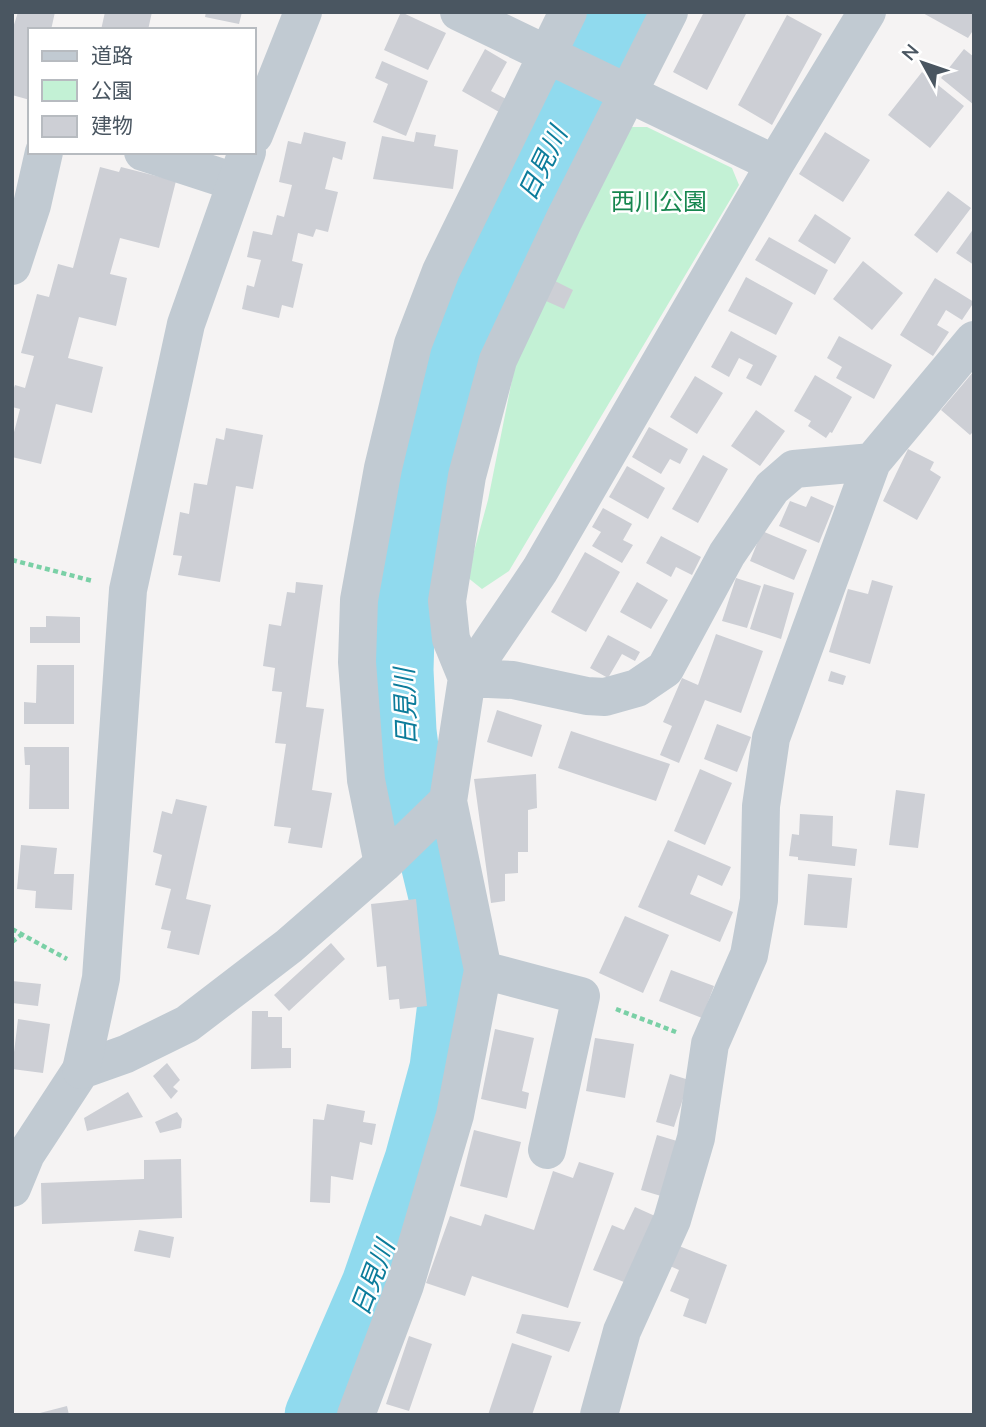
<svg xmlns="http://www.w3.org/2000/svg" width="986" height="1427" viewBox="0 0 986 1427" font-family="'Nunito Sans','Noto Sans JP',sans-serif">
  <rect width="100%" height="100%" fill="#f5f3f3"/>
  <path fill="#c3f1d5" d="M630,127h17l85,41 7,17 -230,386 -27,18 -15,-12 21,-77 28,-140z"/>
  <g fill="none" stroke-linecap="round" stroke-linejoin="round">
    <path stroke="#90daee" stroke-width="63" d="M316,1415l57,-131 43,-124 25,-92 11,-88 -5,-55 -37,-153 -5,-41 -3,-61 2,-68 9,-62 34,-144 36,-106 133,-278"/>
  </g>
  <path fill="#cdcfd5" d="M18,12h37l-4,18h-21v70l-18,-5v-64z
    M105,12h47l-4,18h-47z
    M206,12h36l-3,12 -34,-7z
    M401,12l45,21 -18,37 -44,-20z
    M704,12h43l-40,78 -34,-18z
    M921,12h53v17l-6,9z
    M787,15l35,19 -50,91 -34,-20z
    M485,49l22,13 -16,29 15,8 -7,13 -37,-21z
    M964,49l10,8v48l-33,-27z
    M382,61l46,20 -22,55 -33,-14 15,-38 -13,-6z
    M922,72l42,34 -34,42 -42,-33z
    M304,132l42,10 -4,18 -9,-3 -8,32 13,3 -10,40 -12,-3 -3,8 -15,-4 -6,28 11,3 -10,44 -11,-3 -3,13 -37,-9 5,-24 7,2 7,-27 -14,-3 6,-26 19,4 5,-20 7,2 8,-32 -13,-3 9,-41 13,3z
    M416,132l20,3 -2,11 24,4 -5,39 -80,-10 9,-43 32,6z
    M825,132l45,28 -27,42 -44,-28z
    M100,167l19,5 2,-5 55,14 -17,67 -39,-10 -10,36 17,4 -11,48 -37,-9 -11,41 35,9 -11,46 -36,-9 -15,60 -29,-7v-17l8,-31 -8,-2v-14l3,-8 10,3 9,-32 -13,-3 16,-59 12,3 9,-33 15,4z
    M948,191l23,17 -34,45 -23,-18z
    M815,214l36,24 -16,26 -37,-23z
    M974,228v37l-18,-12z
    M769,237l59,33 -13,25 -60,-35z
    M863,261l40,32 -31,37 -39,-31z
    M746,277l47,26 -17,32 -48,-24z
    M935,278l39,24 -12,18 -16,-10 -9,15 12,7 -16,24 -33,-21z
    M555,281l18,9 -9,19 -18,-8z
    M731,331l46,25 -16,30 -15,-8 7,-13 -14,-7 -10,19 -18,-10z
    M839,336l53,29 -18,34 -38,-21 6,-11 -15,-9z
    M974,371v60l-4,4 -29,-25z
    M815,375l37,22 -20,36 -2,-1 -4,6 -18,-12 3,-5 -17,-10z
    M695,376l28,17 -26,41 -27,-17z
    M756,410l29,21 -25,35 -29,-20z
    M649,427l39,22 -8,15 -10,-5 -9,15 -29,-17z
    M226,428l37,7 -10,54 -17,-3 -16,96 -42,-7 4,-19 -9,-1 7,-43 9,2 5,-31 13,2 9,-47 8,2z
    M908,449l26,13 -4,8 11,7 -24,43 -34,-19z
    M703,455l25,14 -30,54 -26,-14z
    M627,466l38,22 -17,31 -39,-22z
    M811,496l23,10 -15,37 -40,-17 11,-25 16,6z
    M603,508l29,16 -9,16 10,5 -11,18 -30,-17 9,-14 -9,-5z
    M762,531l45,19 -13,30 -44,-19z
    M661,536l40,21 -9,18 -16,-8 -5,10 -25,-14z
    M585,552l35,20 -34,60 -35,-20z
    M736,578l25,8 -14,42 -25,-7z
    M872,580l21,6 -23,78 -41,-12 19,-63 20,5z
    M296,582l27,3 -17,122 18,2 -12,81 20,3 -10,55 -34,-5 3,-15 -17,-2 12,-82 -11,-1 7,-51 -10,-1 3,-23 -12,-2 6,-42 12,2 6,-34 8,1z
    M637,582l31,18 -17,29 -31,-17z
    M764,584l30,9 -13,46 -31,-10z
    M46,616l34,1v26h-50v-16h16z
    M716,634l47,17 -22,62 -36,-13 -26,63 -19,-8 12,-29 -9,-4 19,-44 16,7z
    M608,635l32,17 -5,9 -13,-7 -14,24 -18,-10z
    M37,665h37v59h-50v-22l12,1z
    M831,671l15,5 -3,9 -15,-4z
    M497,710l45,15 -10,32 -45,-15z
    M717,724l34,13 -14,35 -33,-13z
    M571,731l99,33 -14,37 -98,-33z
    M24,747h45v62h-40l1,-44h-5z
    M700,769l32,14 -27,62 -31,-14z
    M536,774l1,34 -9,2v42h-10v21l-13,1v27l-14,2 -17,-124z
    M896,790l29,4 -7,54 -29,-3z
    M176,799l31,7 -21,93 25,6 -12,50 -32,-7 4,-17 -10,-2 10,-40 -16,-4 7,-30 -9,-3 9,-41 10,3z
    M800,814l33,2 -1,30 25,3 -2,17 -57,-6v-3l-9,-1 3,-22 7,1z
    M668,840l63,27 -9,19 -24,-11 -8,19 43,18 -13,30 -82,-35z
    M21,845l36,3 -3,26h20l-2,36 -37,-2 1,-17 -19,-2z
    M808,874l44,4 -5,50 -43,-3z
    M416,899l11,107 -27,3 -1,-10 -10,1 -3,-34 -9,1 -6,-63z
    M625,916l44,19 -26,58 -44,-20z
    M331,943l14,16 -56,52 -15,-16z
    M671,970l43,16 -12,32 -43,-17z
    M12,981l29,3 -3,22 -26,-3z
    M252,1011h16v6h14v31h9v20l-40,1z
    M18,1019l32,5 -7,49 -31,-4z
    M495,1029l39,9 -12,53 7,2 -3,16 -45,-10z
    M595,1038l39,6 -9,54 -39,-7z
    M167,1063l13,17 -7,7 5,4 -7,8 -18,-23z
    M670,1074l19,6 -15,47 -18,-5z
    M128,1092l15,25 -56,14 -3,-13z
    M327,1104l38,7 -2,11 13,2 -4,21 -12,-3 -7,38 -22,-4 -1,27 -20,-1 3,-83 11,1z
    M177,1112l5,7 -1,9 -21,5 -5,-11z
    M474,1130l47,12 -14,56 -47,-12z
    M657,1135l20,6 -16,55 -20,-6z
    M181,1159l1,59 -140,6 -1,-41 103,-4v-19z
    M579,1162l35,11 -46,135 -96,-32 -7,20 -39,-13 24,-67 31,10 4,-12 49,16 19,-59 20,7z
    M635,1207l20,9 -31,66 -31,-12 19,-45 12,5z
    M139,1230l35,7 -4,21 -36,-7z
    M679,1246l48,19 -21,59 -23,-8 6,-17 -19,-8 9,-21 -9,-4z
    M522,1314l59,8 -12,30 -53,-19z
    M409,1336l23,8 -23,67 -23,-7z
    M512,1343l40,13 -20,59h-44z
    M67,1406l2,9h-32l-1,-1z"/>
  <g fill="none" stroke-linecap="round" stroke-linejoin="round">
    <path stroke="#7ad0a6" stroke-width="4.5" stroke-dasharray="5 3.5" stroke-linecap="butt" d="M12,560l81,21
      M12,929l55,30
      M12,942l10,-8
      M616,1009l60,23"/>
    <path stroke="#c1cad2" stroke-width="38" d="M459,12l316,152
      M143,152l92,30
      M12,266l20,-61 12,-53
      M467,678l-16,-39 -4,-38 20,-125 31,-116 66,-140 105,-208
      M467,678l46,2 74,16 18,1 32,-9 28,-19 62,-115 45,-66 22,-19 78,-7
      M383,864l-17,-84 -9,-118 2,-62 24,-132 30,-124 28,-73 127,-259
      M483,970l98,26 -34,154
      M12,1188l14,-34 55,-84 45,-16 61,-30 102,-78 94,-82 65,-63
      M356,1415l49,-130 50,-170 28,-145 -35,-169 19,-123 73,-108 235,-406 92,-152
      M599,1415l23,-84 50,-111 24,-82 14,-94 39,-89 10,-55 2,-94 10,-68 101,-276 102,-122"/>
    <path stroke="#c1cad2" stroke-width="38" d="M254,135l49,-123
      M81,1070l20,-92 27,-388 58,-266 61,-172"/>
  </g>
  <g text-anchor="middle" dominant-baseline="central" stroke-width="5" stroke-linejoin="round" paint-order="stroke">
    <g font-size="24" fill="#17864f" stroke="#fff">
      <text x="659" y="202">西川公園</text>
    </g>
    <g font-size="26" font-style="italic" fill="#0c7c9b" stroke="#fff">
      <text transform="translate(543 164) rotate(-64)">日見川</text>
      <text transform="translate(406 707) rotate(-92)">日見川</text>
      <text transform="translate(373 1278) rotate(-69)">日見川</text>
    </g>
  </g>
  <rect width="986" height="1427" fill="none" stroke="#4a5661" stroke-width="28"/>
  <rect x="28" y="28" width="228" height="126" fill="#ffffff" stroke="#b7bbc0" stroke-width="2"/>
  <rect x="42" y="51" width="35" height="10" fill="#c1cad2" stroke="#b7bbc0" stroke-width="2"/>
  <text x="91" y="63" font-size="21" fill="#4a5661">道路</text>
  <rect x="42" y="80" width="35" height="21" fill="#c3f1d5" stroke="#b7bbc0" stroke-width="2"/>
  <text x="91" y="98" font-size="21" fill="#4a5661">公園</text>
  <rect x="42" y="116" width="35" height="21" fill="#cdcfd5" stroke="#b7bbc0" stroke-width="2"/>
  <text x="91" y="133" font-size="21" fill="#4a5661">建物</text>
  <g transform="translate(923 63) rotate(310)" stroke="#ffffff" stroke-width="5" paint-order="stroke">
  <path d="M0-5L12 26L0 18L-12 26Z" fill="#4a5661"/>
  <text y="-10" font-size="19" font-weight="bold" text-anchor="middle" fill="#4a5661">N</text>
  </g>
</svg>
